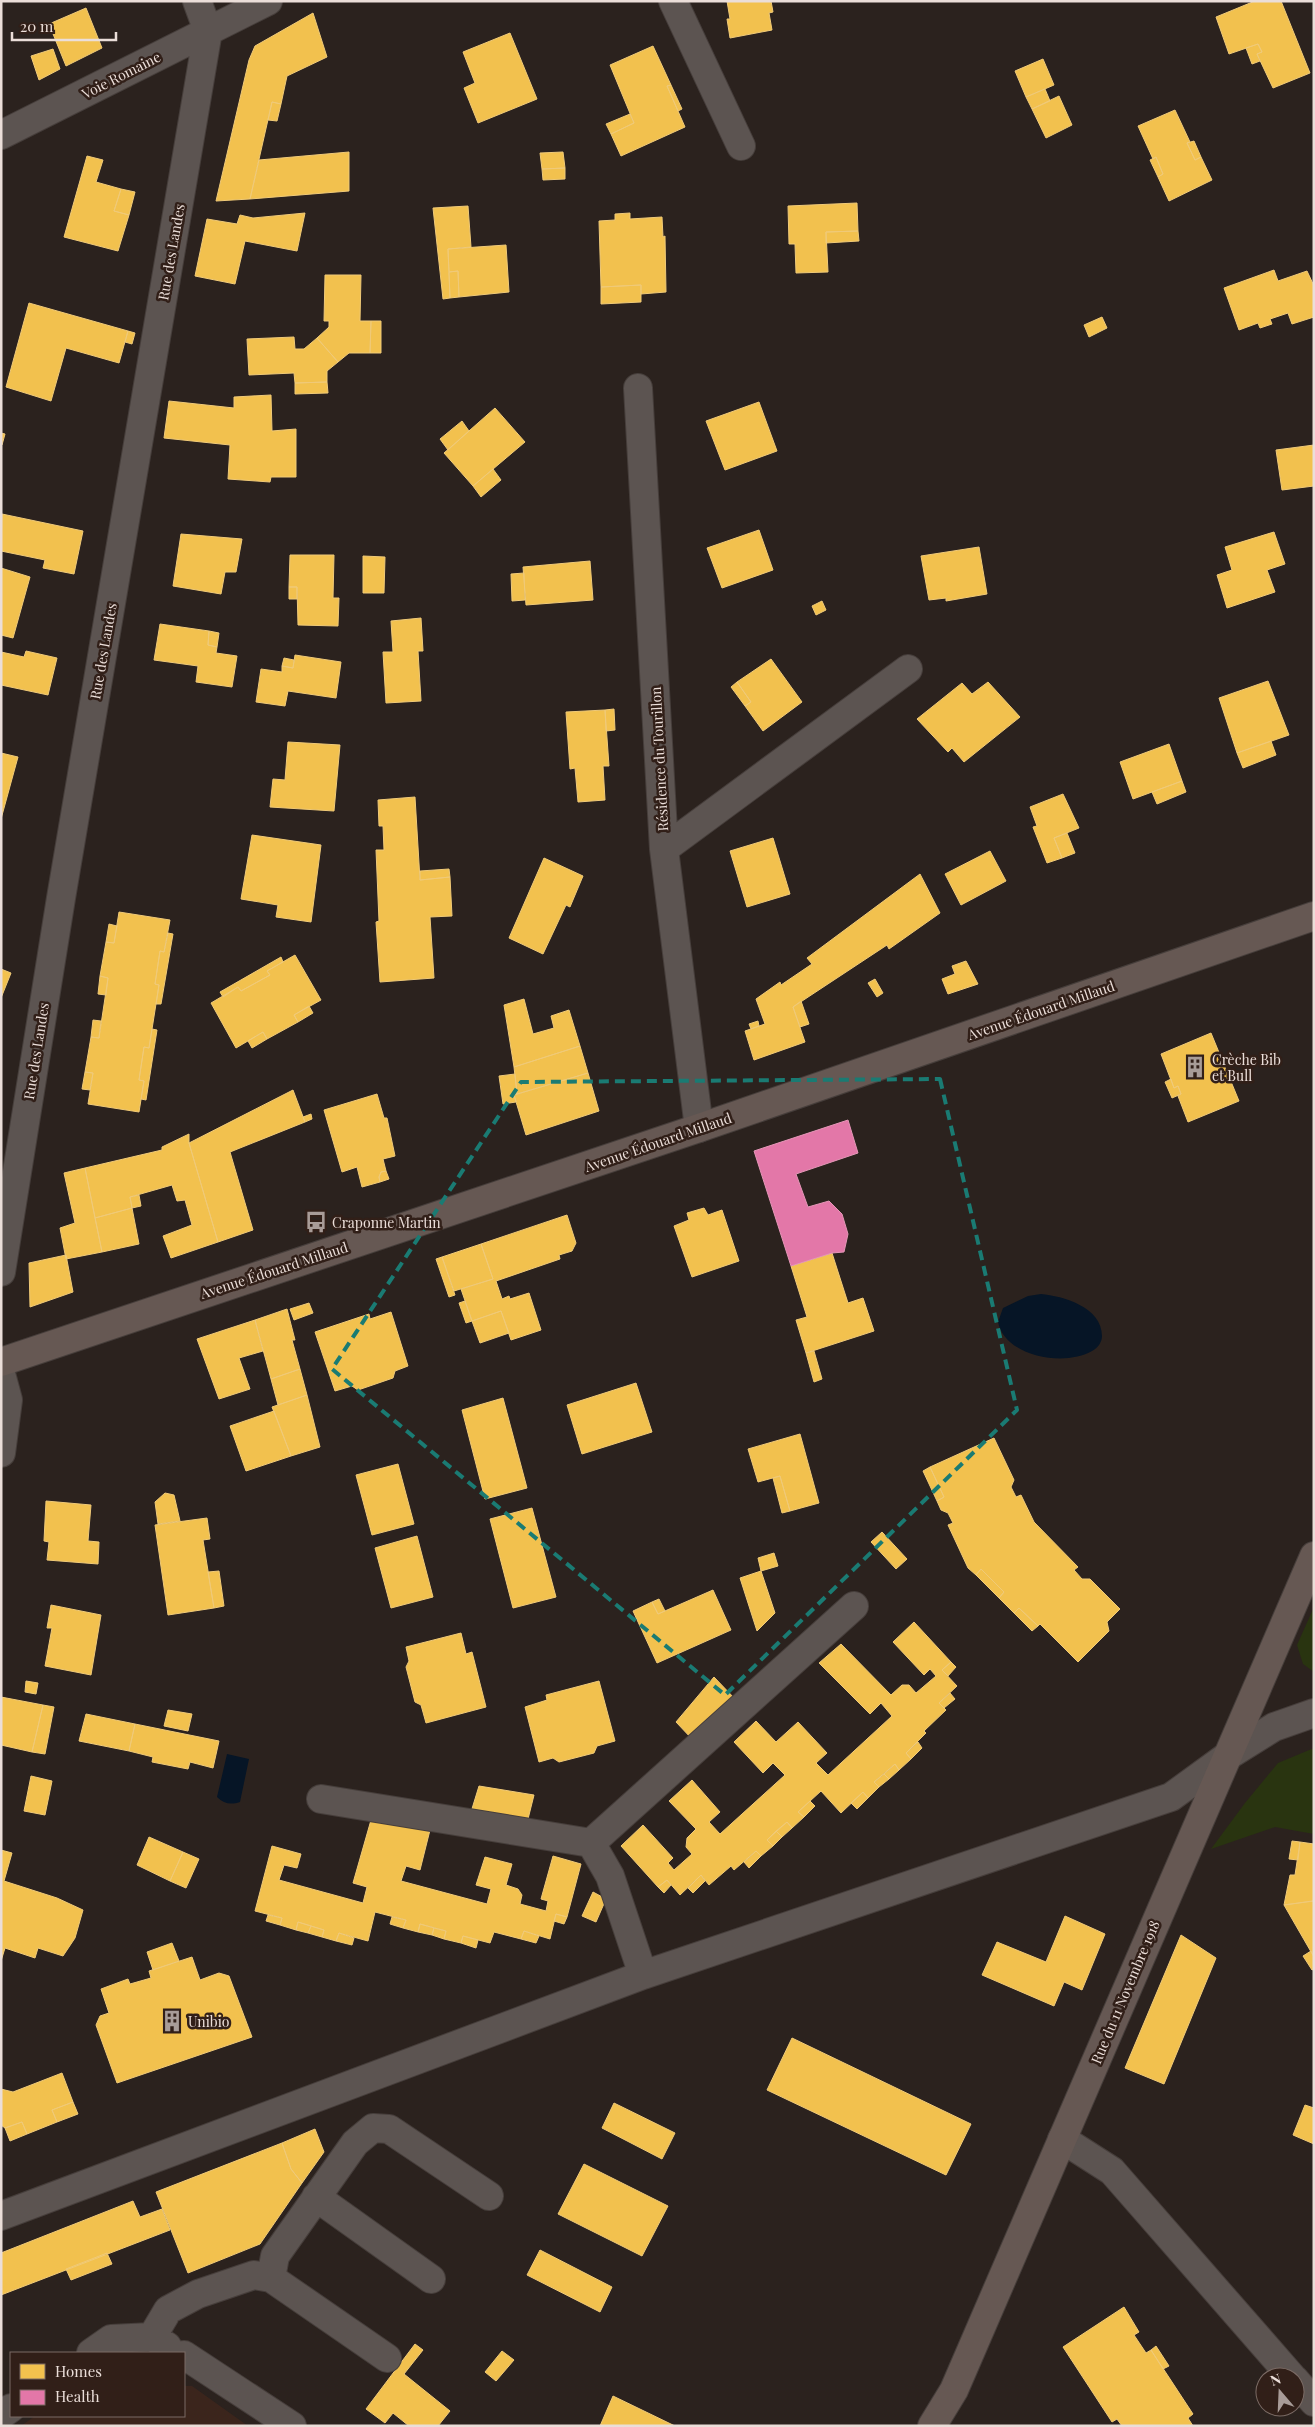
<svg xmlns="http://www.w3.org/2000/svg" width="1315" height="2427" viewBox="0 0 1315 2427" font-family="'Playfair Display',serif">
  <rect width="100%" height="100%" fill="#2b221e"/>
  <path fill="#3b251c" d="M184,2386h8l56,40h-227l14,-10h149z"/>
  <path fill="#293410" d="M1314,1607v65l-11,-8 -6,-19z
    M1314,1748v86l-39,-7 -64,22 34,-46 33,-40z"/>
  <path fill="#061526" d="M1041,1294c22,2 61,13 61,42 0,6 -4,12 -10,15 -27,16 -87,6 -94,-29l5,-14 25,-12z
    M227,1754l22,5 -9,43c-9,3 -16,2 -23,-5z"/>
  <path fill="#f2c14e" stroke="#f0ca78" d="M727,1h44l2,11 -4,1 3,17 -42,8 -3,-19h3z
    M1255,1h26l29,72 -37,15 -16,-34 5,-2 -4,-8 -29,10 -13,-37z
    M86,8l16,40 -36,18 -17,-42z
    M313,13l14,44 -40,19 -6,28 -9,-2 -22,97 -34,2 33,-141 6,-14z
    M510,33l27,66 -59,24 -14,-35 11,-5 -12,-31z
    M1258,44l4,8 -5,2 3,7 -8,3 -6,-16z
    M653,46l18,39 -4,1 18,41 -64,29 -10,-22 23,-11 -24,-58z
    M53,49l7,20 -21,11 -8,-24z
    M1043,59l11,26 -28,12 -11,-26z
    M671,85l11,24 -4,2 -11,-25z
    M1045,89l5,12 -18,8 -6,-12z
    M1059,96l13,29 -26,13 -14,-29z
    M272,102l9,2 -4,17 -9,-1z
    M1175,110l15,32 -3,1 8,17 6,-3 11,23 -43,21 -11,-24 5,-3 -7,-17 -3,2 -15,-33z
    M630,114l4,9 -23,11 -5,-10z
    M1194,141l7,16 -6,3 -8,-17z
    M349,152v39l-99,8 9,-39z
    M563,152l2,16 -23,1 -2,-16z
    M87,156l16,4 -7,22 25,7 -7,22 15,4 -11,36 -54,-14z
    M1156,157l7,17 -5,3 -8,-17z
    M565,168v11l-22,1 -1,-11z
    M121,189l14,3 -6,23 -15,-4z
    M857,203l1,28 -32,1 2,40 -32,1 -1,-29h-6l-1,-38z
    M468,206l3,41 -23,2 2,49 -7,1 -10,-91z
    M305,213l-8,38 -52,-10 -10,43 -40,-8 12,-57 30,5 3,-9 13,3z
    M630,213v6l32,-2 1,20 2,-1 1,56 -25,2v-9l-40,2 -2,-66 16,-1v-6z
    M858,231l1,10 -33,2v-11z
    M506,245l3,47 -50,5 -1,-26 -9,1 -1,-23z
    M1274,270l4,11 29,-10 7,15v31l-22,7 -4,-11 -18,6 2,5 -12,4 -2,-5 -19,7 -15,-42z
    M458,271l1,26 -9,1 -1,-26z
    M325,275h36l-1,46h11l-1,32h-21l-11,9 -21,-24 12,-11v-6h-5z
    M641,285v17l-40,2v-17z
    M29,303l99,28 -9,32 -53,-15 -15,53 -45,-14z
    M1102,317l5,11 -18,9 -5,-12z
    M371,321h10v32h-11z
    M128,331l7,2 -3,11 -7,-2z
    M294,337l1,12h9l13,-11 21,24 -11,9v11l-32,1 -1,-10 -45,2 -2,-36z
    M327,382l1,11 -33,1v-11z
    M271,395l1,36 24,-2v48h-25l-1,5 -42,-3 2,-34 -66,-7 5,-37 65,7v-11z
    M759,402l18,49 -52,19 -19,-49z
    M495,408l30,34 -52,44 -29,-33z
    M462,421l7,10 -21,19 -8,-11z
    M1,433l4,1 -3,11h-1z
    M1314,445v41l-32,4 -6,-40z
    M493,469l8,11 -20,17 -8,-11z
    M2,514l81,17 -9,43 -31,-6 2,-8 -44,-9z
    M759,530l14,40 -51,18 -15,-40z
    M1274,532l11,32 -18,6 8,22 -48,16 -10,-33 15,-5 -7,-23z
    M181,534l61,5 -6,33h-11l-4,22 -48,-8z
    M979,547l8,47 -41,7v-3l-17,2 -8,-44z
    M290,555h44l-1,43h6l-1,28 -40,-1 -1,-38h-8z
    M363,556l22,1 -1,36h-21z
    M590,561l3,39 -67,5 -3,-38z
    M1,568l29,9 -17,61 -12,-3z
    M524,573l1,27 -13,1 -1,-27z
    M289,587h8v12h-8z
    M822,601l4,9 -10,5 -4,-9z
    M421,618l2,33h-5l3,50 -35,2 -3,-51h10l-2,-31z
    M160,624l49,7 -1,14 9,2 -1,6 21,3 -5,31 -36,-5 2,-16 -44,-6z
    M209,631l10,2 -2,14 -9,-2z
    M26,651l31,7 -9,37 -47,-10v-33l23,5z
    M295,655l46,7 -5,36 -48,-7 -3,15 -29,-4 5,-33 21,3v-6l11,2z
    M284,658l10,2 -1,8 -11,-2z
    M771,659l31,43 -39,29 -18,-25 6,-4 -14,-20z
    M1268,681l21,54 -52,18 -18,-55z
    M737,682l14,20 -6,4 -14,-19z
    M988,682l32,35 -56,45 -12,-14 -4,4 -31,-33 45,-36 10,11z
    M614,709l1,21 -9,1 -1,-21z
    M605,710l4,56h-6l2,34 -27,2 -3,-34 -5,1 -4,-57z
    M1271,741l5,14 -33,13 -6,-15z
    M288,742l52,3 -6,66 -64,-4 3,-28 12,1z
    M1169,744l13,37 -49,18 -13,-37z
    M1,753l17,4 -17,62z
    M1182,781l4,11 -29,12 -5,-12z
    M1063,794l16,34 -25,10 8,20 -15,5 -14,-36 4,-1 -7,-19z
    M415,797l5,83 30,-3 2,39 -22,1 4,61 -54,4 -4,-60 3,-1 -3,-71h8l-1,-24h-4l-1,-26z
    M1067,833l8,20 -13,5 -8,-20z
    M252,835l69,10 -10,77 -35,-5 2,-12 -37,-6z
    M773,838l17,56 -43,13 -17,-56z
    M990,851l16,30 -45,24 -16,-31z
    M544,858l39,18 -13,31 -4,-2 -23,49 -34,-16z
    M449,869l1,8 -30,3v-9z
    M920,874l20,39 -51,36 -2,-4 -94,62 12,35 -51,18 -9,-29 20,-7 -9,-25 24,-17 1,3 31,-21 -5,-6z
    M119,912l51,8 -6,32 -4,-1 -5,33 4,1 -10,63 -5,-1 -5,33 5,1 -5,31 -51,-8 5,-31 -8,-1 6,-35 8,1 9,-60 -8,-2 6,-34 8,1z
    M109,924l8,2 -3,17 -8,-1z
    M168,933l5,1 -12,70h-5l3,-19 -4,-1 5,-33 4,1z
    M295,955l26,45 -27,15 4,7 -31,17 -4,-7 -27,16 -25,-45 27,-16 3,4 29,-16 -3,-4z
    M281,957l2,5 -16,9 3,4 -29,16 -3,-4 -15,10 -3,-5z
    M966,961l12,23 -30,10 -6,-15 13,-5 -3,-8z
    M1,969l10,4 -10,25z
    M100,976l8,2 -2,17 -8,-1z
    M875,979l8,14 -6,4 -9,-14z
    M524,999l9,35 21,-6 -3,-12 18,-6 11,36 -66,21 -10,-62z
    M801,1001l8,23 -9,3 -7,-20z
    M309,1006l4,7 -15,9 -4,-7z
    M93,1020l8,1 -2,17 -8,-1z
    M758,1021l1,5 -8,3 -2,-5z
    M152,1029l5,1 -11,70 -5,-1 3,-18 -5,-1 5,-33 5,1z
    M263,1032l4,7 -15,9 -4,-7z
    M1211,1033l28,68 -51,21 -10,-26 3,-2 -3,-8 -4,2 -13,-34z
    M580,1046l8,27 -71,21 -3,-27z
    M85,1072l8,1 -3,17 -8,-1z
    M588,1073l11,38 -73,24 -12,-40z
    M515,1074l2,20 -3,1 2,7 -13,2 -4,-28z
    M1171,1079l3,9 4,-2 3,8 -9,4 -7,-16z
    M293,1090l12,32 -75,30 23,78 -35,12 -29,-99z
    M377,1094l7,24h3l8,38 -12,3 3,12 -5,1 -2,5 1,5 -18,5 -5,-20 -15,5 -18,-62z
    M311,1114l1,5 -7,3 -2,-5z
    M189,1134v9l29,99 -47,16 -8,-22 29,-11 -7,-25 -8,1 -5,-16 -42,12 2,11 -37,10 -10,-50 77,-18v-3z
    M85,1168l17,84 -36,7 -6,-31 15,-5 -11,-50z
    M386,1171l3,8 -9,3 -1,-5 2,-5z
    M139,1195l2,11 -9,2 -2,-11z
    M132,1208l7,36 -37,8 -7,-34z
    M704,1208l4,7 14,-5 17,51 -47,16 -18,-51 15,-6 -2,-7z
    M567,1215l9,28 -4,8 -13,4 1,4 -64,22 6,18 7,-3 1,3 19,-6 12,37 -30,10 -10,-29 -29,10 -11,-32 32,-10 -12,-35z
    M481,1244l12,35 -39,12 -12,-34z
    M832,1253l16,50 15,-5 11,33 -68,22 -10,-33 11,-3 -16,-51z
    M66,1255l7,37 -43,15 -1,-44z
    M442,1257l13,38 -6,2 -13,-38z
    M465,1301l7,20 -6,2 -7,-20z
    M309,1303l4,10 -19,7 -4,-11z
    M287,1309l8,31h-3l8,29 -29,10 -16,-59z
    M501,1311l8,22 -29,10 -8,-22z
    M391,1312l17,54 -13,5 -2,7 -35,12 -6,-4 -17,5 -20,-59 54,-18 1,5z
    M255,1320l8,31 -24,7 11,31 -31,10 -22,-60z
    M814,1351l8,28 -8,3 -8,-29z
    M300,1369l7,26 -29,10 -7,-26z
    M636,1383l16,49 -70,22 -15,-49z
    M307,1395l13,52 -29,9 -19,-49z
    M503,1398l24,90 -42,11 -23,-89z
    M274,1411l17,45 -45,15 -16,-45z
    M800,1434l19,69 -29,8 -10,-35 -22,6 -10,-33z
    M994,1438l20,42 -3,7 5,10 5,-2 13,27 44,45 -4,3 8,9h8l30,30 -13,13 2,9 -31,31 -38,-38 -2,2 -19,-18 -5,5 -15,-15 5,-6 -23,-23 -5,6 -8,-7 -20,-43 5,-2 -5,-10 -7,-3 -4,-9 7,-4 -14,-30z
    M398,1464l16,60 -42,11 -16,-60z
    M930,1467l14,30 -7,4 -14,-30z
    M780,1476l10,35 -8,2 -9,-35z
    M165,1493l9,2 6,26 -22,3 -3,-22z
    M46,1501l45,4 -3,36 11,1 -1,22 -51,-4 2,-18 -5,-1z
    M532,1508l24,89 -43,11 -23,-89z
    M207,1518l3,21 -7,1 11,68 -46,7 -13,-90z
    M882,1532l25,27 -11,10 -25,-27z
    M417,1536l16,61 -42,11 -16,-60z
    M774,1553l4,13 -17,5 -3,-13z
    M981,1569l23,23 -5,6 -23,-23z
    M219,1571l5,35 -10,2 -6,-36z
    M761,1571l14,42 -18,18 -17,-53z
    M713,1590l18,40 -74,33 -24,-52 19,-9 6,12z
    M659,1599l6,12 -7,3 -6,-12z
    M51,1605l50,10 -10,60 -46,-9 7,-38h-5z
    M1019,1608l19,18 -6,5 -18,-18z
    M914,1622l37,40 -9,8 15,16 -18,17 7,7 -22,21 2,2 -20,20 5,6 -12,11 -4,-6 -21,18 5,5 -11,11 -5,-6 -22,21 -20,-22 -23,21 6,5 -12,11 -5,-6 -20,18 6,6 -12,10 -5,-5 -22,19 -3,-4 -22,19 -8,-10 -21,20 -13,-15 -9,7 -37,-41 22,-21 30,33 -5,5 6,7 18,-16 -6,-7 1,-9 9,-9 -27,-28 23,-21 28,32 -11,10 11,12 65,-59 -12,-12 -10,10 -29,-31 22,-21 20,21 22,-20 29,31 -11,10 12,12 64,-59 -11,-13 -11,11 -51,-51 22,-19 50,51 11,-10h7l7,8 20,-17 -6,-7 -6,6 -31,-33z
    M461,1633l5,21 6,-2 14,55 -60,16 -5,-18 -6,-3 -9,-35 3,-6 -3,-14z
    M951,1662l5,5 -8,9 -6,-6z
    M714,1677l22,23 -43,40 -17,-18z
    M26,1681l12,2 -2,11 -11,-2z
    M599,1681l16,60 -18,5 -3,7 -35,9 -6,-4 -14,4 -14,-55 22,-7 -1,-5z
    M950,1693l5,6 -11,9 -5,-5z
    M1,1697l42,8 -11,47 -31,-7z
    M43,1705l11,2 -9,47 -13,-2z
    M168,1710l24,4 -4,17 -24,-5z
    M86,1714l49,10 -6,27 -50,-10z
    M135,1724l84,17 -6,27 -23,-6 -2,7 -36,-7 1,-5 -24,-6z
    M918,1742l4,6 -11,11 -5,-6z
    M895,1764l4,6 -10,9 -5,-5z
    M884,1774l5,5 -10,8 -5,-5z
    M31,1776l21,5 -7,34 -21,-4z
    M479,1786l55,9 -8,32 -55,-15z
    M863,1792l5,6 -11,11 -6,-6z
    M810,1801l5,5 -11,11 -6,-5z
    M373,1813l57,17 -10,40 -14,-4 -5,15 86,23 4,-15 -15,-4 9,-28 27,7 -6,21 12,4 4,6 -2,9 26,7 2,-10 -7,-2 12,-43 28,8 -14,53 -11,-3 -6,25 -26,-8 -3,8 -27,-7 -4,11 -27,-7 -2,7 -17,-4 2,-8 -26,-7 -2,8 -15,-4 3,-8 -31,-8 -7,29 -29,-8 -3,8 -14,-4 2,-7 -26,-8 -2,8 -16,-5 2,-7 -27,-7 17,-65 29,8 -4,14 -13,-3 -5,15 84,23 4,-16 -14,-4z
    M787,1822l5,6 -10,9 -6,-6z
    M776,1831l6,6 -9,9 -6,-6z
    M149,1837l34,15 -13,29 -33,-16z
    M1292,1841l8,1 -2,18 -9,-1z
    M1300,1842l14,2v57l-30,4 6,-30h5z
    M1,1850l11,3 -8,28 53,17 26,12 -8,28 -12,18 -25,-8 -3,10 -30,-10 -4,13z
    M756,1851l5,5 -12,12 -5,-6z
    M183,1852l16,7 -13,29 -16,-7z
    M701,1875l4,6 -12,12 -5,-5z
    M667,1880l4,5 -7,8 -6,-6z
    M593,1892l13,7 -10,23 -14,-6z
    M1312,1901h2v56l-30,-52z
    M556,1914l11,3 -3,7 -10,-3z
    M268,1915l14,3 -2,7 -14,-4z
    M1065,1916l40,18 -23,56 -18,-8 -10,24 -72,-31 15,-33 49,20z
    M392,1917l14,3 -3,8 -13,-4z
    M298,1922l13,4 -3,7 -12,-3z
    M420,1924l14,4 -2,7 -14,-3z
    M311,1926l13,4 -2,7 -14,-4z
    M434,1928l12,3 -2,8 -12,-4z
    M524,1931l15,5 -3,7 -15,-4z
    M339,1933l15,5 -2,7 -16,-4z
    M1181,1935l35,23 -52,126 -39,-16z
    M463,1936l15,4 -2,8 -15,-5z
    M172,1943l7,18 -26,9 -6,-18z
    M1311,1951l3,6v12l-2,1 -9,-14z
    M192,1957l8,23 19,-7 10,3 23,61 -135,46 -21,-58 4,-9 9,-3 -8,-24 27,-10 2,5 21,-6 -2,-7z
    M792,2038l179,86 -25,51 -179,-85z
    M62,2073l11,29 -21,8 5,12 -30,12 -5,-12 -17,6 -4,-3v-36l12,3z
    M73,2102l5,12 -21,8 -5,-12z
    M614,2103l61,30 -13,26 -60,-31z
    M1305,2105l9,3v36l-21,-9z
    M22,2122l5,12 -17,7 -5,-13z
    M315,2129l9,23 -22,31 -11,-14 -9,-26z
    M282,2143l9,26 11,14 -42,61 -72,29 -32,-81z
    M584,2164l84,42 -26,50 -84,-42z
    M133,2201l7,16 22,-8 8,21 -169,65v-42z
    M540,2250l72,37 -12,25 -73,-37z
    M107,2253l5,11 -41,16 -5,-11z
    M1124,2307l15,25 -5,3 12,18 5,-3 42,64 -5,4 5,8h-71l-5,-7 -5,3 -49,-75z
    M415,2344l8,6 -19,24 46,37 -12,15h-29l-16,-13 -8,10 -19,-14z
    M1156,2346l13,20 -6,3 -12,-19z
    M502,2351l12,9 -18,21 -11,-9z
    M613,2396l62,30h-75z"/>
  <path fill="#e377a8" stroke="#e596b7" d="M848,1120l10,33 -62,21 12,33 21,-6 13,13 6,20 -4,18 -12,1 -41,13 -37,-115z"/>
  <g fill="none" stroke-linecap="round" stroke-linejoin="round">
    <g stroke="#463e3b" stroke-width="30">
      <path id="minor" d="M673,1l68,145
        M1,135l267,-134
        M638,388l26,461 35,279
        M664,849l244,-180
        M1,1272l60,-374 147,-867 -11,-30
        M1,1374l7,26 -7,53
        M321,1799l270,44 19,33 33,99
        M591,1843l263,-237
        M1062,2139l50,32 180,206
        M316,2197l115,82
        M1,2216l642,-241 528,-178 55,-40 48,-30 40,-14
        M271,2278l4,-22 80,-113 18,-15 16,1 100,67
        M152,2337l16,-27 30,-16 56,-19 17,3 116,80
        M91,2353l20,-14 41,-2 15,9
        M184,2355l108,71
        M1295,2380l19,22
        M1,2415l10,-7"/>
    </g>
    <g stroke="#463e3b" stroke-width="30">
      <path id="major" d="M1,1362l698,-234 615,-212
        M932,2426l22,-36 360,-834"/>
    </g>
    <use href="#minor" stroke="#5c5451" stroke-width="28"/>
    <use href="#major" stroke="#665853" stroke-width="28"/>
  </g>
  <path fill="none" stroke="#1a7b73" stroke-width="4" stroke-dasharray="10 6" stroke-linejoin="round" d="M940,1079l77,331 -292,285 -393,-326 189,-287z"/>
  <defs>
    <g id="building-bare" transform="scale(1.725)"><path d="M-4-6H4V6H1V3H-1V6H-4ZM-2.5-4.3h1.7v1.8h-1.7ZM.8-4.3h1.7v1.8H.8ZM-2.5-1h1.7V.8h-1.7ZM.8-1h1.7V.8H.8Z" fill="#a89c98" stroke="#311f18" stroke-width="2.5" paint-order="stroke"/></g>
    <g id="bus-bare" transform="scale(1.725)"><path d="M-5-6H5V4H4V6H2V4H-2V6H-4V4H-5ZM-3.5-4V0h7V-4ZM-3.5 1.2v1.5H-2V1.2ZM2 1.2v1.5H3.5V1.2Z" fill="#a89c98" stroke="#311f18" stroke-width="2.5" paint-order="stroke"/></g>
  </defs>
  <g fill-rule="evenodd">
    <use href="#building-bare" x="1195" y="1067"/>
    <use href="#bus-bare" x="316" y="1222"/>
    <use href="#building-bare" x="172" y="2021"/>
  </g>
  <g text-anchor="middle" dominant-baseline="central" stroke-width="5" stroke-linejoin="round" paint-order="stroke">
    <g font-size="14" fill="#ebded9" stroke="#311f18">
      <text transform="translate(121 75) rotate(-27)">Voie Romaine</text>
      <text transform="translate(171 252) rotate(-80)">Rue des Landes</text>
      <text transform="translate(103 651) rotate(-80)">Rue des Landes</text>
      <text transform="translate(659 759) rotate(-93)">Résidence du Tourillon</text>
      <text transform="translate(1041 1010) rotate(-19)">Avenue Édouard Millaud</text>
      <text transform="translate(36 1051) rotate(-81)">Rue des Landes</text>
      <text transform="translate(658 1142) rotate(-19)">Avenue Édouard Millaud</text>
      <text transform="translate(274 1270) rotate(-18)">Avenue Édouard Millaud</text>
      <text transform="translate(1125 1992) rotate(-67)">Rue du 11 Novembre 1918</text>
    </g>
    <g font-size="14" fill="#ebded9" stroke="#311f18" text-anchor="start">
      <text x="1212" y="1059">Crèche Bib<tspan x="1212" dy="16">et Bull</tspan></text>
      <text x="332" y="1222">Craponne Martin</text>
      <text x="188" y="2021">Unibio</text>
    </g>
  </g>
  <rect width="1315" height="2427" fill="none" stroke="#ebded9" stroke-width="5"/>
  <rect x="10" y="2352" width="175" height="65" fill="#311f18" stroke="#7b6b65"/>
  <rect x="20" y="2364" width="25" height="15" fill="#f2c14e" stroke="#7b6b65"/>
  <text x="55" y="2377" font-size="15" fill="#ebded9">Homes</text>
  <rect x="20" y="2390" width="25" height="15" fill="#e377a8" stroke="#7b6b65"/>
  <text x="55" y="2402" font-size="15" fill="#ebded9">Health</text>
  <g transform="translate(1280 2392) rotate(341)"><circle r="24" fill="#311f18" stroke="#7b6b65"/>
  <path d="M0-4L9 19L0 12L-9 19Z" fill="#a89c98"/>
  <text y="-8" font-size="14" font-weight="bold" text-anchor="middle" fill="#ebded9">N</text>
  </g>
  <path d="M12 32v8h104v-8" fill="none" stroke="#ebded9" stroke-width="2.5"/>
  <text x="20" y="32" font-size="15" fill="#ebded9" stroke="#311f18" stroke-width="4" paint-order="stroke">20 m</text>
</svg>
